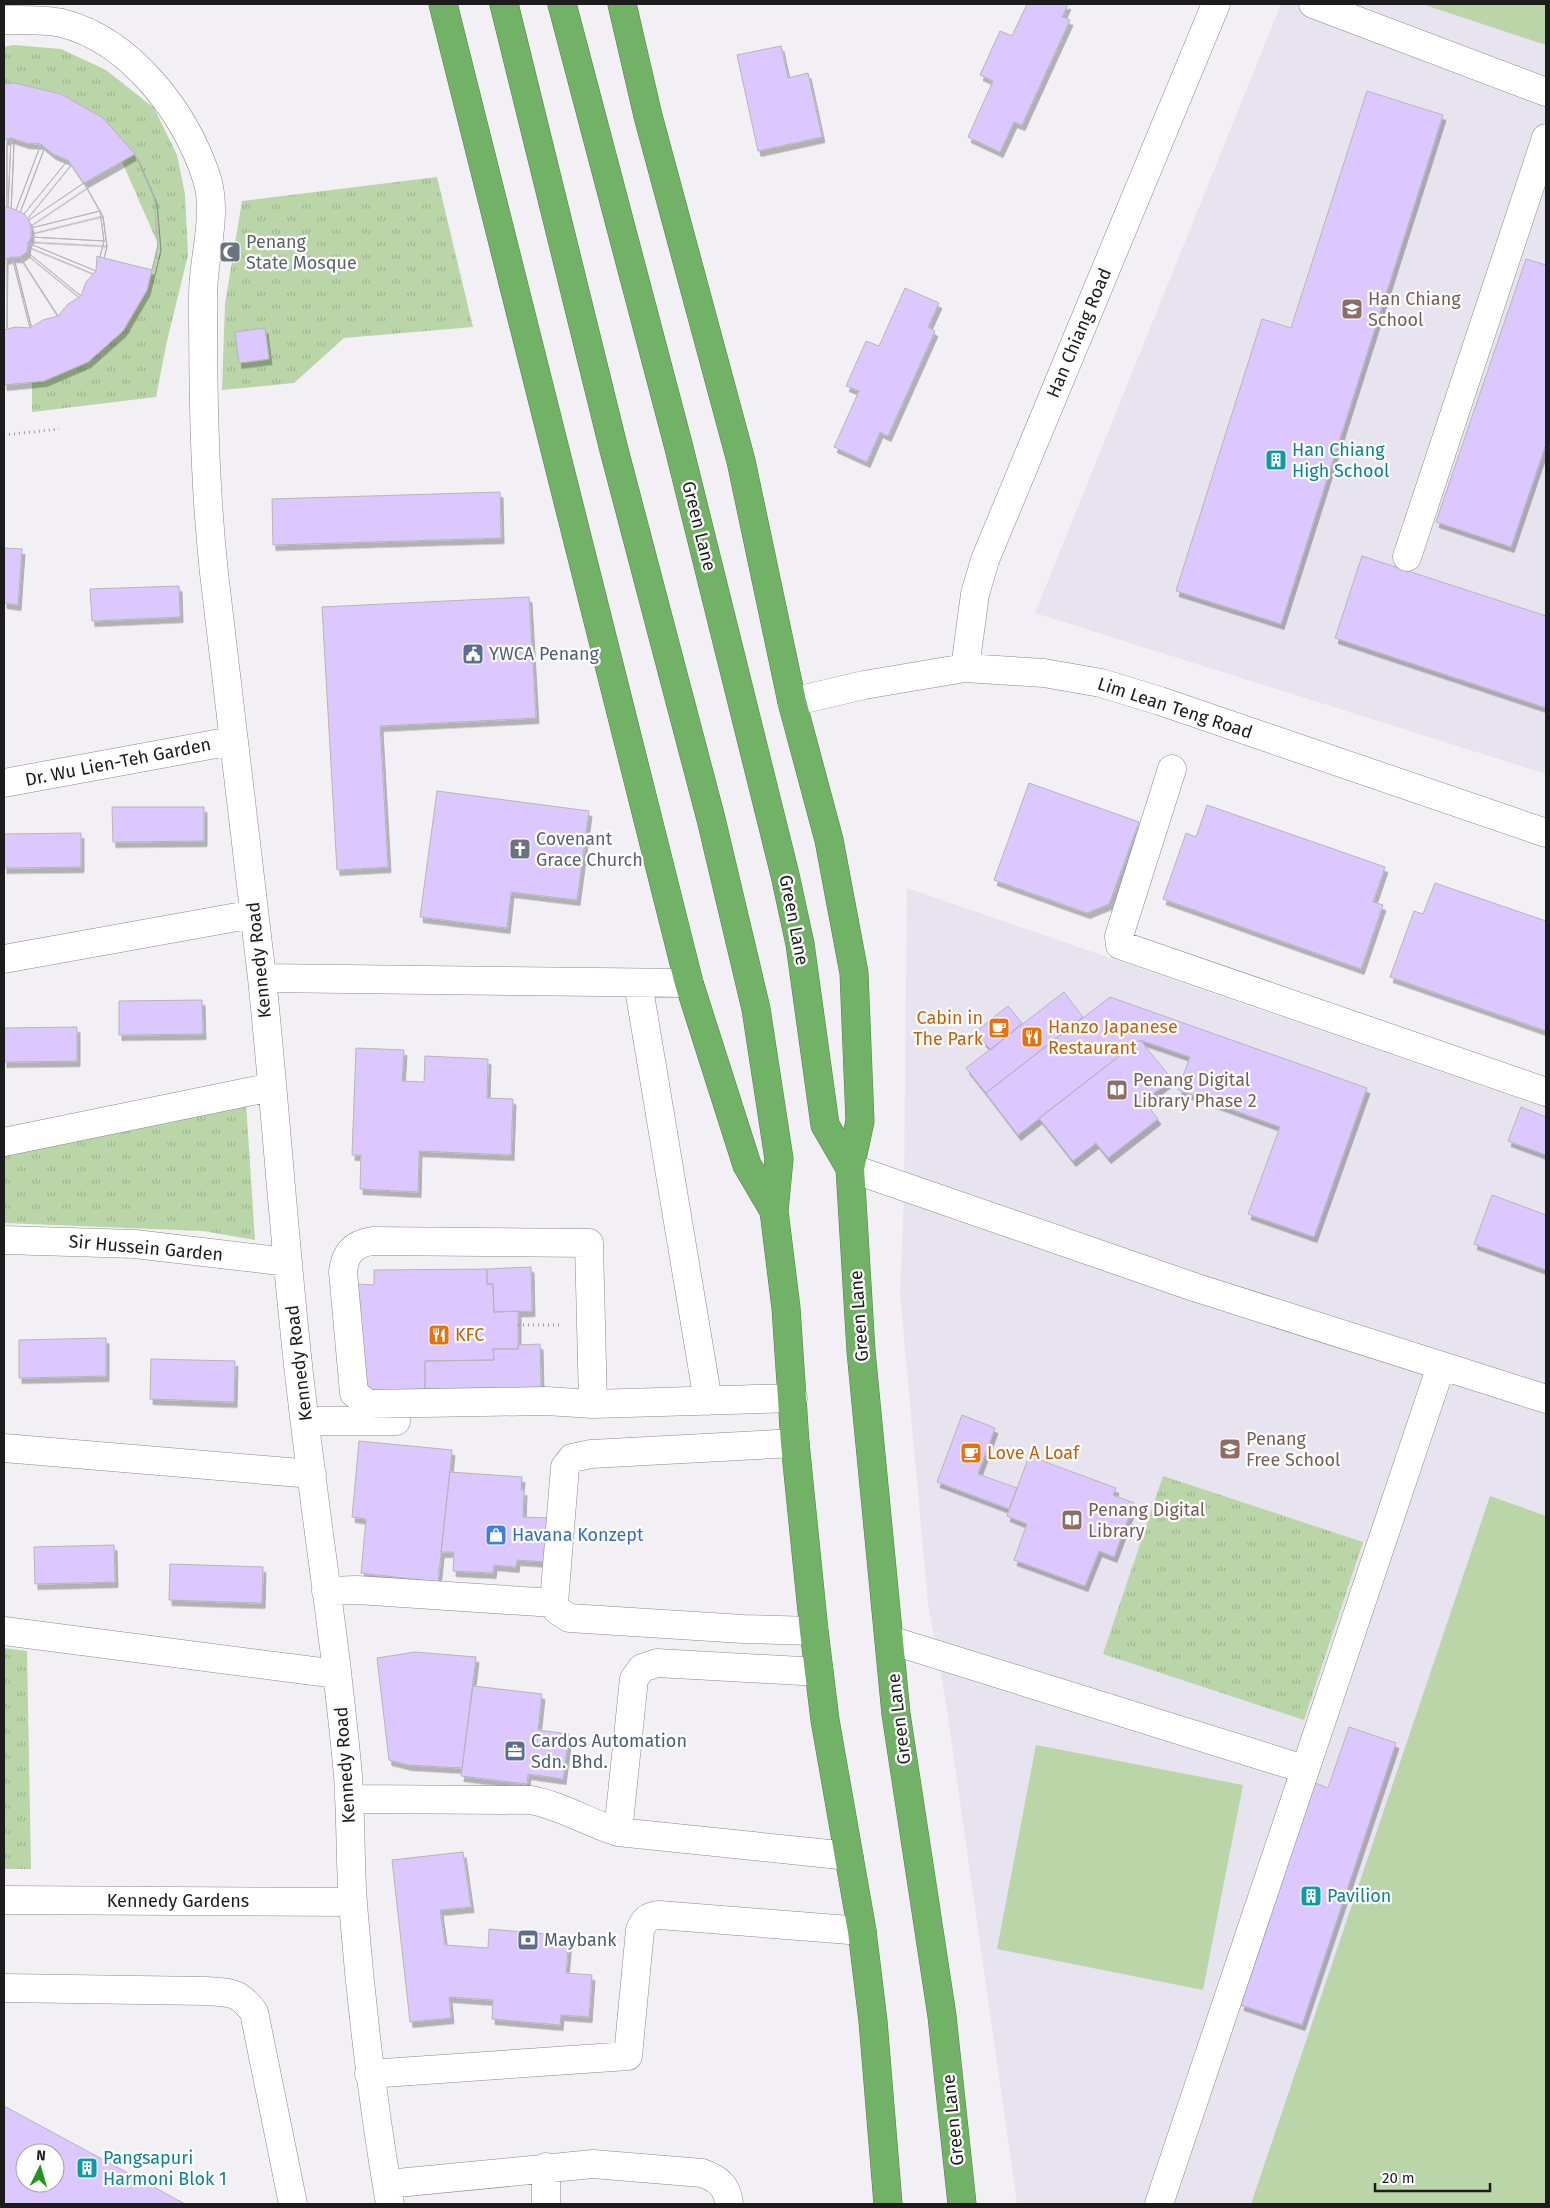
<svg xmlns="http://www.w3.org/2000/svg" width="1550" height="2208" viewBox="0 0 1550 2208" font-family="'Fira Sans',sans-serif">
  <defs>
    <pattern id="grass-tufts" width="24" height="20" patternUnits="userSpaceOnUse" patternTransform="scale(1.25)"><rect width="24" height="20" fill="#bad5a8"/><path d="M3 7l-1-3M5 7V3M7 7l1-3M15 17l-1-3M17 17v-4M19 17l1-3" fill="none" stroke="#9fb690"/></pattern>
    <filter id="shadow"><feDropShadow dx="3" dy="5.5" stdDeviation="0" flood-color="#0004"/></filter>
  </defs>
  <rect width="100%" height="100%" fill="#f2f0f4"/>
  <path fill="#e8e4ef" d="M1281,4h265v770l-511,-161z
    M907,888l639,220v1096h-529l-71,-501 -18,-99 -28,-310 4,-107z"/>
  <path fill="url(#grass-tufts)" d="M13,45l48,4 45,21 48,38 23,47 8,39 3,61 -21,86 -11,56 -124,15v-30l12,-1 79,-50 24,-41 11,-46 -55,-126 -42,-24 -46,-11 -11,1v-37z
    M437,177l36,150 -129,11 -50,45 -72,7 3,-86 17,-103z
    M246,1103l9,137 -52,-9 -199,-8v-69z
    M1163,1476l200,66 -59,178 -201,-66z
    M4,1648l23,3 4,218h-27z"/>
  <path fill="#bad5a8" d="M1422,4h124v41z
    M1490,1496l56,20v688h-295z
    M1036,1745l207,40 -40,205 -206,-41z"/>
  <path fill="#dcc8fe" stroke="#b6b5b9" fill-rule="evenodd" filter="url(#shadow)" d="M1027,4h41l-6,13 8,3 -48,105 -8,-3 -14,30 -32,-15 25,-56 -13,-6 20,-44 12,5z
    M781,46l7,32 20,-5 14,64 -64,14 -21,-96z
    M15,83l46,11 42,24 32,36 19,44 4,47 -11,45 -24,41 -35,31 -44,19 -40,4v-301z
    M1367,91l76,24 -162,509 -105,-33 86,-272 29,9z
    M11,138l-3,69h-4v-67z
    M11,138l15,5 15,1 -25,66 -8,-3z
    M41,144l12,10 15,6 -44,54 -8,-4z
    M135,154l19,44 4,47 -6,25 -52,-13 4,-16 -4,-30 -16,-28z
    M68,160l16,23 -55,37 -5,-6z
    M84,183l16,28 -69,17 -2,-8z
    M100,211l4,30 -73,-4v-9z
    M31,237l73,4 -4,16 -3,-1 -1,15 -68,-28z
    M28,243l68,28 -10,11 -5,14 -54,-44z
    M27,252l54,44 -13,8 -10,12 -38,-59z
    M12,257l18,71 -15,-1 -11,3 1,-71z
    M12,257h8l38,59 -15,4 -13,8z
    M1526,259l20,6v179l-35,103 -75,-25z
    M905,288l34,15 -11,24 7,4 -47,105 -8,-4 -13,30 -33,-15 25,-56 -13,-5 20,-45 13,5z
    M265,328l4,31 -30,4 -4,-31z
    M500,492l1,46 -228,7 -1,-46z
    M4,548l18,1 -4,56 -14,-2z
    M1362,556l184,60v92l-211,-70z
    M179,586l1,31 -88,4 -2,-32z
    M529,597l7,121 -156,8 8,141 -51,3 -15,-263z
    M1029,783l110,39 -30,82 -22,9 -93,-33z
    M437,791l152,20 -12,89 -66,-8 -4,36 -87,-11z
    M1207,805l178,62 -12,35 10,3 -22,64 -198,-70 23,-66 10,4z
    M112,807h92v34l-91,1z
    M81,833v34l-77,1v-34z
    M1435,883l111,38v110l-156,-54 24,-66 9,3z
    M1064,992l19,25 -97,76 -20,-25z
    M1110,997l257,91 -53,149 -66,-23 32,-87 -102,-37 12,-33 -50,-17 -122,95 -32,-42z
    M202,1000l1,34 -84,1v-34z
    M1008,1006l14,17 -31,27 -16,-18z
    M77,1027v34l-73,1v-34z
    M1140,1040l32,39 -28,22 14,18 -50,39 -12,-15 -23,18 -34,-43z
    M356,1048l48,2 -2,31 22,1 1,-26 63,3 -1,39 26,1 -2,56 -92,-4 -1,41 -58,-3 1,-34h-9z
    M1521,1107l25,10v38l-38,-14z
    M1492,1195l54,20v55l-72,-26z
    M531,1267l1,44 -38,1 -1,-28h-6v-15z
    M487,1269v15h6l1,28 24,-1v38h-25l1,11 -69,1v28l-61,2 -7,-107 17,1v-15z
    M106,1338v38l-87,2v-38z
    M540,1344l1,43 -116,2v-28l69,-1 -1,-11h25v-4z
    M151,1359l84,2 -1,41 -84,-3z
    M962,1415l33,13 -17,46 39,14 -8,21 -72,-27z
    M359,1441l93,9 -14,132 -77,-9 5,-54 -14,-2z
    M1029,1456l87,32 -3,7 21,8 -20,54 -15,-6 -14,35 -71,-26 13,-36 -20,-8z
    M450,1472l72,5 -1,13h3l-1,27 28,1 -3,44 -31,-2 -1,7 -22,-2 -1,8 -40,-2 1,-19h-13z
    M114,1545l1,37 -80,2 -1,-37z
    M170,1564l93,3 -1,36 -93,-3z
    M415,1652l61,5 -14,111 -53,-3 -20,-5 -12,-102z
    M473,1686l69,8 -4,36 31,4 -6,45 -35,-5 -1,10 -66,-8z
    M1349,1727l47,16 -94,282 -61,-20 74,-222 13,5z
    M463,1852l8,55 -31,3 5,35 43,3 1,-19 80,7 -3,37 26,2 -3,42 -28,-2 -1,10 -68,-6 1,-19 -44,-3 2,21 -41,4 -18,-162z
    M4,2106l181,98h-181zM25,2153h30v30h-30z"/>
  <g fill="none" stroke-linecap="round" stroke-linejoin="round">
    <g stroke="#89888b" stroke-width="29">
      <path id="minor" d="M1313,4l233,88
        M4,20c19,0 39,-1 58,3 70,18 124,91 145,156 11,37 -4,78 -4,116 0,93 1,185 11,278 15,135 33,270 48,405 12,116 20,232 32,348 11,115 29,230 43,346 4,35 8,69 11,104 3,43 2,86 5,128 8,101 20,201 37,300
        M1407,557l139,-419
        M965,668l10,-74 10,-34 231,-556
        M792,702l72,-17 101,-17 79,5 57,10 59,18 386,132
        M1172,769l-53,167 1,9 426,147
        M4,783l228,-42
        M4,959l250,-45
        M262,978l427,5
        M638,983l70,418
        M4,1142l268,-55
        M850,1168l344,119 352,112
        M4,1240l131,4 153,18
        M593,1404l-4,-161 -217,-2c-19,3 -27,12 -29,31l11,121 14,11 178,-3 47,3 200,-6
        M305,1421h91
        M795,1443l-204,11 -19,4 -7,9 -11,136 3,7 12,8 174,11 71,2
        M4,1448l308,26
        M326,1591l31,-1 197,13
        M4,1631l333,43
        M890,1640l414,129
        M349,1799l182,1c31,6 58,23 87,32l231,24
        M618,1832l16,-153 8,-11 15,-5 162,9
        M4,1900l349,2
        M4,1988l202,3c25,2 32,0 48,21l39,192
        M369,2074l259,-18 12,-126c4,-10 8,-14 19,-15l203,16
        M387,2184l206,-20 109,9c17,6 25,13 27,31
        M546,2204v-37
        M1159,2204l282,-838"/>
    </g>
    <g stroke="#537e4c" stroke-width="29">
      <path id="highway" d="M443,4l246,979 58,182 27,46
        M504,4l110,446 97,369 45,190 23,150 -5,52 12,97 9,135 19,188 11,89 37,211 11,90 15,183
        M562,4l116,440 107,431 15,69 25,181 25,43 11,183 35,363 46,302 20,188
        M622,4l26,112 93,345 51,241 37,138 25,133 6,148 -10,47"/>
    </g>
    <path stroke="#9b999c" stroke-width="3" stroke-dasharray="1 4" stroke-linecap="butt" d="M4,435l55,-6
      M518,1325h41"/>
    <use href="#minor" stroke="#fff" stroke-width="28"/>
    <use href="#highway" stroke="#71b266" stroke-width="28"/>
  </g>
  <defs>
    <g id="mosque-square" transform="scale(1.125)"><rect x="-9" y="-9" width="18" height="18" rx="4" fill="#6b7280" stroke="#fefefe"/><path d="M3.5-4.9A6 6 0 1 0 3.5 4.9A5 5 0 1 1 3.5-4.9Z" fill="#fff"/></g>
    <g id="university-square" transform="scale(1.125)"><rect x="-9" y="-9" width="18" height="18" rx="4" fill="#8d6e63" stroke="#fefefe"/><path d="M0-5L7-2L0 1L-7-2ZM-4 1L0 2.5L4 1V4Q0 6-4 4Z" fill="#fff"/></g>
    <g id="building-square" transform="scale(1.125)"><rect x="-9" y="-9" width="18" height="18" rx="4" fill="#0f9aa8" stroke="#fefefe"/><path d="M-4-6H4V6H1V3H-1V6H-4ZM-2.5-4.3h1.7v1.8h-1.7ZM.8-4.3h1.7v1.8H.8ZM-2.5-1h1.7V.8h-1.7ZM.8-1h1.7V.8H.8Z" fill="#fff"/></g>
    <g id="civic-square" transform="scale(1.125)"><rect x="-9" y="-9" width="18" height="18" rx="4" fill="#5c6f8a" stroke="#fefefe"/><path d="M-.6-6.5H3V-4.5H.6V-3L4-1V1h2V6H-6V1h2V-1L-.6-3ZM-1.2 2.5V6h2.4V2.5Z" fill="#fff"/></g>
    <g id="church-square" transform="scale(1.125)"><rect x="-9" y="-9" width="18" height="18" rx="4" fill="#6b7280" stroke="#fefefe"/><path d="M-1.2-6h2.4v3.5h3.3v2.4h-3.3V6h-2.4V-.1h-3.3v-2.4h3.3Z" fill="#fff"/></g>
    <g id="cafe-square" transform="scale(1.125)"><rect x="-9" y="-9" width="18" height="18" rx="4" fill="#e8710a" stroke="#fefefe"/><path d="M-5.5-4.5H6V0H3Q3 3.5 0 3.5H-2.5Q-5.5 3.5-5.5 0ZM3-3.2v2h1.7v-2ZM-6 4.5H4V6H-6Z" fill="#fff"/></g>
    <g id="restaurant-square" transform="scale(1.125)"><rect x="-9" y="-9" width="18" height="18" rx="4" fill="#e8710a" stroke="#fefefe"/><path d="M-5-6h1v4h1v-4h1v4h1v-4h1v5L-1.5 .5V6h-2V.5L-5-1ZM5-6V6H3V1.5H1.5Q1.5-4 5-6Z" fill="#fff"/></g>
    <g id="library-square" transform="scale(1.125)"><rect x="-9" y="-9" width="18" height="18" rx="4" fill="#8d6e63" stroke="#fefefe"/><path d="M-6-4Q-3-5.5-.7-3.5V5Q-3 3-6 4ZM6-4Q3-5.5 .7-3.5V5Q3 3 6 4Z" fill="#fff"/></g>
    <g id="school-square" transform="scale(1.125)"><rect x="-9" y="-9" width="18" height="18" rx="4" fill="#8d6e63" stroke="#fefefe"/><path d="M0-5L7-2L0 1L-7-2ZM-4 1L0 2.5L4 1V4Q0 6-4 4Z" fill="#fff"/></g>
    <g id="shop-square" transform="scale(1.125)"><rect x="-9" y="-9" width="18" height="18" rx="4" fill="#3f7fe0" stroke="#fefefe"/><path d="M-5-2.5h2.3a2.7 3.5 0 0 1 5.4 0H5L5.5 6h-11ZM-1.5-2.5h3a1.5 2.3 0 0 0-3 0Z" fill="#fff"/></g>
    <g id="office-square" transform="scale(1.125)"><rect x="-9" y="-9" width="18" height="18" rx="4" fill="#5c6f8a" stroke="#fefefe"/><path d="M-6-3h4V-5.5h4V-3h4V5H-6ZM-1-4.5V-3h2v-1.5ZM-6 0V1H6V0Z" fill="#fff"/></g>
    <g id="bank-square" transform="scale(1.125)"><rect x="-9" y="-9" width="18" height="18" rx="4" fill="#5c6f8a" stroke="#fefefe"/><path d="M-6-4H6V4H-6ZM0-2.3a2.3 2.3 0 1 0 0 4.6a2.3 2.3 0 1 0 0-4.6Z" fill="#fff"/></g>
  </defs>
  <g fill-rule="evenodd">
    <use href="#mosque-square" x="230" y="252"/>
    <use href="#university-square" x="1352" y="309"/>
    <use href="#building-square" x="1276" y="460"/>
    <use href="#civic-square" x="473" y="654"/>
    <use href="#church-square" x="520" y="849"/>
    <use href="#cafe-square" x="999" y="1028"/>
    <use href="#restaurant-square" x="1032" y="1037"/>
    <use href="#library-square" x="1117" y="1090"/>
    <use href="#restaurant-square" x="439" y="1335"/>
    <use href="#school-square" x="1230" y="1449"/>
    <use href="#cafe-square" x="971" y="1453"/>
    <use href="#library-square" x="1072" y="1520"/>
    <use href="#shop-square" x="496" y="1535"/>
    <use href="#office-square" x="515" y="1751"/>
    <use href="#building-square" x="1311" y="1896"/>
    <use href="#bank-square" x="528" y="1940"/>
    <use href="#building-square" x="87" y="2168"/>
  </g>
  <g text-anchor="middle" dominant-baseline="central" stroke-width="4.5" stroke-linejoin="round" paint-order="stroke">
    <g font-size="18" fill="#5b616d" stroke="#fefefe" text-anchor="start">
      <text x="246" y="242">Penang<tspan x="246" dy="21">State Mosque</tspan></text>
      <text x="536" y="839">Covenant<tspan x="536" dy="21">Grace Church</tspan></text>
    </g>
    <g font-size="18" fill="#785e54" stroke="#fefefe" text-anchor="start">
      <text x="1368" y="299">Han Chiang<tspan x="1368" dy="21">School</tspan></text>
      <text x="1133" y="1080">Penang Digital<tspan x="1133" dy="21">Library Phase 2</tspan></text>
      <text x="1246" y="1439">Penang<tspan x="1246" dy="21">Free School</tspan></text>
      <text x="1088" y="1510">Penang Digital<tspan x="1088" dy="21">Library</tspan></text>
    </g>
    <g font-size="18" fill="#1c1c1d" stroke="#fefefe">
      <text transform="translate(1079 333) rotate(-67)">Han Chiang Road</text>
      <text transform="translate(699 526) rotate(76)">Green Lane</text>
      <text transform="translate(1175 708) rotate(18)">Lim Lean Teng Road</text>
      <text transform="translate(118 762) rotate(-11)">Dr. Wu Lien-Teh Garden</text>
      <text transform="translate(794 920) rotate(79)">Green Lane</text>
      <text transform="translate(259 960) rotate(-96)">Kennedy Road</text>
      <text transform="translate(146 1248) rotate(5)">Sir Hussein Garden</text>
      <text transform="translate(859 1316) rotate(-94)">Green Lane</text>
      <text transform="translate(299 1363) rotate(-97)">Kennedy Road</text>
      <text transform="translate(899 1719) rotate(-97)">Green Lane</text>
      <text transform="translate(345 1765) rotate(-94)">Kennedy Road</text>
      <text x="178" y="1901">Kennedy Gardens</text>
      <text transform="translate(953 2120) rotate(-96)">Green Lane</text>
    </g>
    <g font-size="18" fill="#0d838f" stroke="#fefefe" text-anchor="start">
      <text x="1292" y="450">Han Chiang<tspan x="1292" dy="21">High School</tspan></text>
      <text x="1327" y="1896">Pavilion</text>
      <text x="103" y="2158">Pangsapuri<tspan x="103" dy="21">Harmoni Blok 1</tspan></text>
    </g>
    <g font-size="18" fill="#4e5e75" stroke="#fefefe" text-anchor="start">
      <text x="489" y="654">YWCA Penang</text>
      <text x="531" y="1741">Cardos Automation<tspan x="531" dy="21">Sdn. Bhd.</tspan></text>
      <text x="544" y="1940">Maybank</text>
    </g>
    <g font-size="18" fill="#c56008" stroke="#fefefe" text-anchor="start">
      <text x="983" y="1018" text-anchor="end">Cabin in<tspan x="983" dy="21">The Park</tspan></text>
      <text x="1048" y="1027">Hanzo Japanese<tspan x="1048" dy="21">Restaurant</tspan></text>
      <text x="455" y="1335">KFC</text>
      <text x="987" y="1453">Love A Loaf</text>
    </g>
    <g font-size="18" fill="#366cbe" stroke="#fefefe" text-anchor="start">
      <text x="512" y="1535">Havana Konzept</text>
    </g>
  </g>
  <rect width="1550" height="2208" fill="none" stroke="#1c1c1d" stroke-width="10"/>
  <g transform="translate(40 2168) rotate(5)"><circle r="24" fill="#fefefe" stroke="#a4a4a4"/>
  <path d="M0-4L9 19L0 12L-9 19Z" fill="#24931d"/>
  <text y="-8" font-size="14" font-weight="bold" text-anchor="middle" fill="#1c1c1d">N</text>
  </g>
  <path d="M1375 2183v8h115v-8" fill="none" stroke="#1c1c1d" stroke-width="2.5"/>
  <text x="1382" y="2183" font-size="15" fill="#1c1c1d" stroke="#fefefe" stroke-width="4" paint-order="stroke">20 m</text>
</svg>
